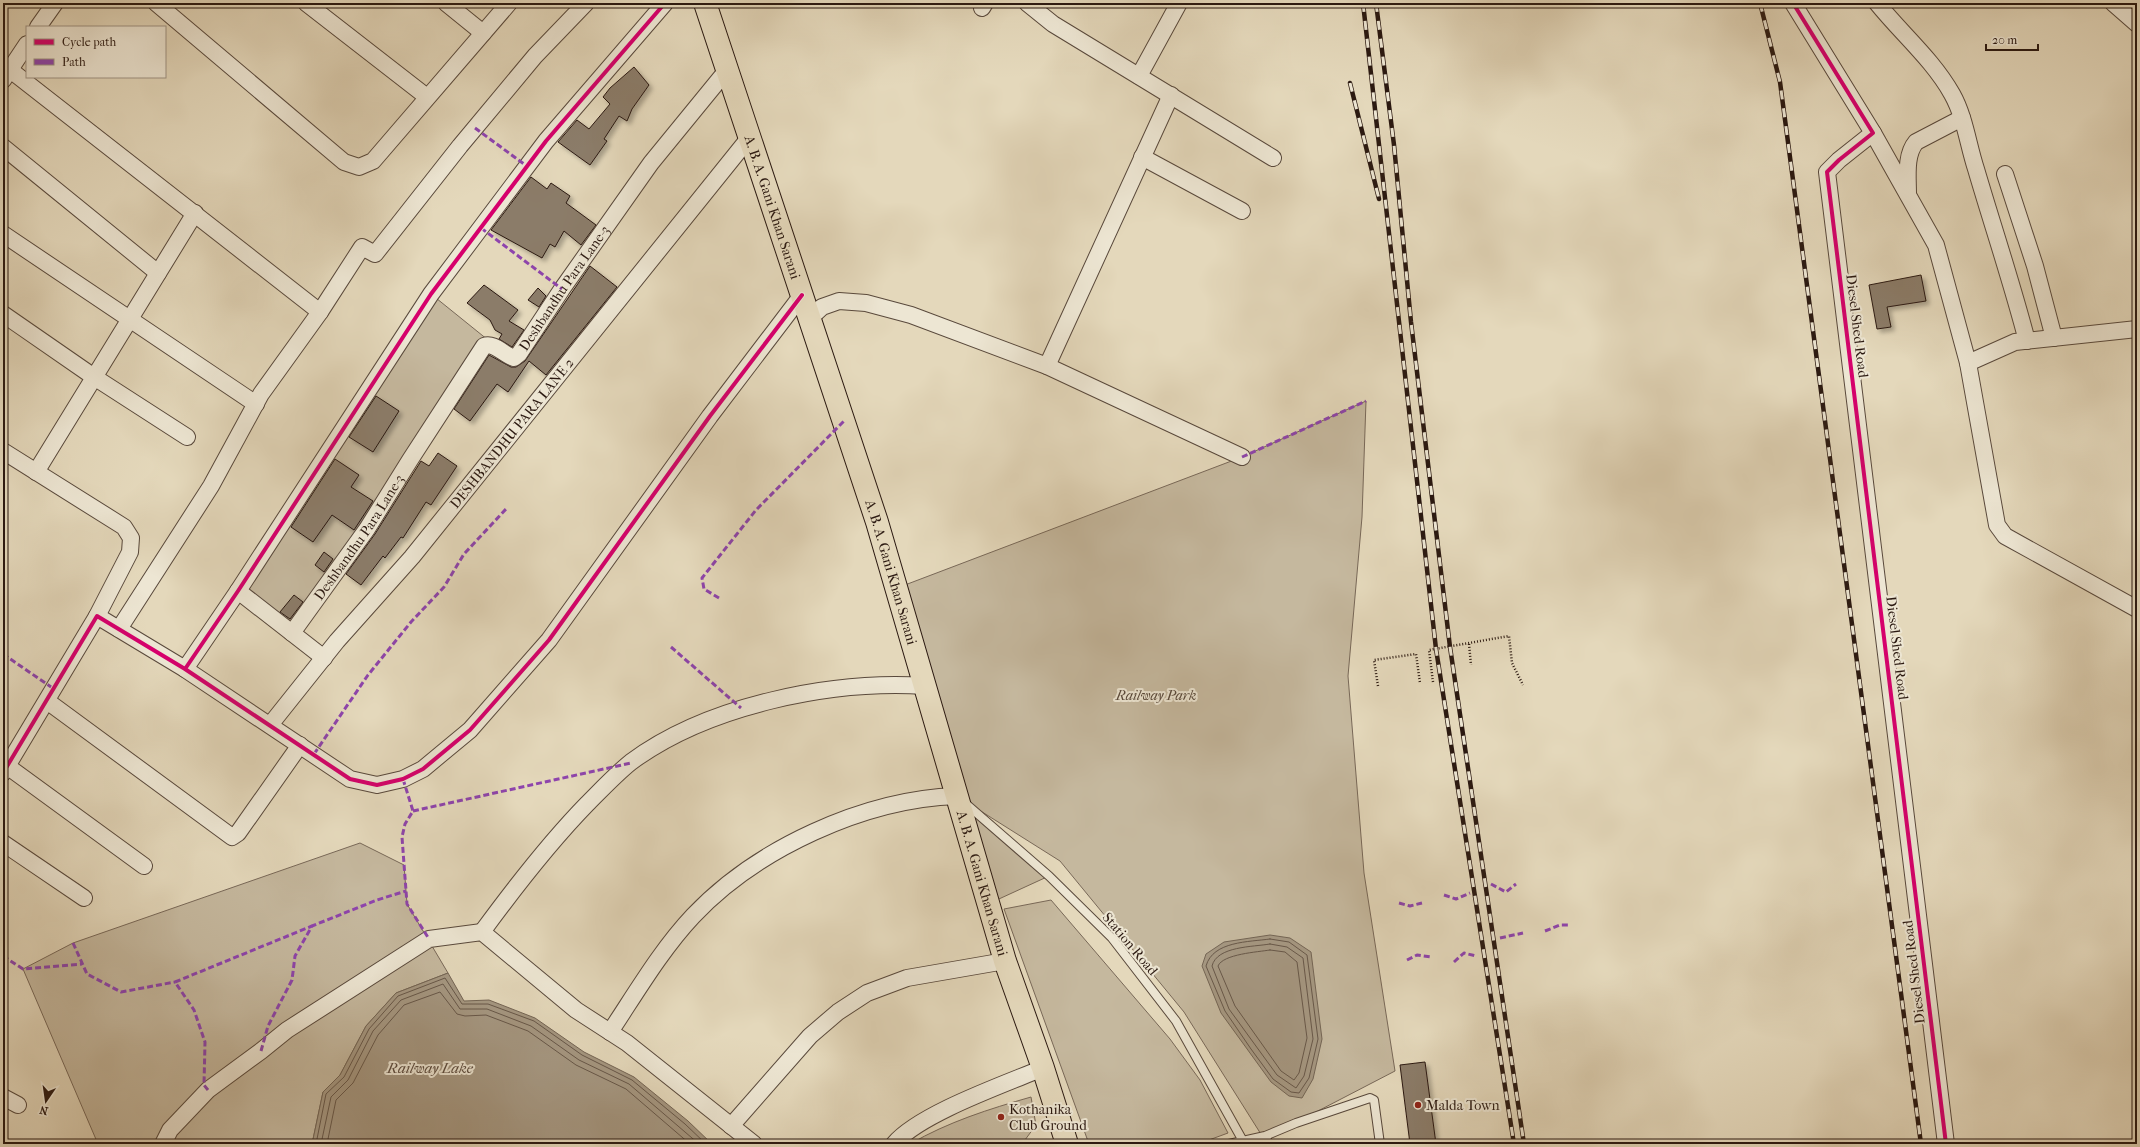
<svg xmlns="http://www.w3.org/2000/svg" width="2140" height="1147" viewBox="0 0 2140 1147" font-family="'IM FELL French Canon',serif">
  <defs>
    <filter id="shadow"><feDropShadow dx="3.5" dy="3.5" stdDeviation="2" flood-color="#0004"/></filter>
  </defs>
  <rect width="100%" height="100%" fill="#e4d8bb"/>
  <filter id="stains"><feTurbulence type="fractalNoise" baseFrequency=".005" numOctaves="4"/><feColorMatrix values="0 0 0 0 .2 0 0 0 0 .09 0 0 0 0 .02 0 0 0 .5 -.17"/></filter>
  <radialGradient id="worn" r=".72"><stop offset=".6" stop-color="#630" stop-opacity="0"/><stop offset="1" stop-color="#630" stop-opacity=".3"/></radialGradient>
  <path fill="#c5b89e" stroke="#786858" d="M431,294l57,46 -196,292 -52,-41z
    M1366,401l-4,116 -14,159 16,197 31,198 -131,68 -80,-127 -124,-151 -100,-63 89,78 -61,28 -91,-316 345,-131z
    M360,843l44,22 3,39 41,69 -52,20 -30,33 -26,49 -17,17 -11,52h-214l-75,-175 50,-26z
    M1051,900l119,139 30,41 28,53 -30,11h-109l-85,-235z
    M1031,1097l5,28 -14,19h-112c38,-22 79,-35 121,-47z"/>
  <path fill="#a59781" stroke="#746554" d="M1270,935l20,3 21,14 11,87 -9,40 -11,19 -13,-2 -18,-14 -50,-69 -19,-47 4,-12 18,-12z
    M448,973l16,28 25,-1 46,18 49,34 50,25 54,44 24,23h-400l11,-52 17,-17 26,-49 30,-33z"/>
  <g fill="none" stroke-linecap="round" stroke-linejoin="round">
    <path stroke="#685849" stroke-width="1" d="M1270,939l19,3 18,13 11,84 -9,39 -10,15 -8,-1 -18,-13 -22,-30 -26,-38 -19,-45c7,-25 43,-24 64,-27z
      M1270,944l17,3 16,11 10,81 -9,37 -8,12 -19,-13 -48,-66 -17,-43c5,-20 41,-19 58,-22z
      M1270,950l15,2 12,10 10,76 -8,35 -5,7 -13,-9 -46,-65 -17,-40c5,-12 40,-14 52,-16z
      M316,1144l10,-50 18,-17 25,-48 29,-33 47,-18 17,26h26l46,17 48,34 50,25 53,44 21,20
      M321,1144l10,-47 17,-17 25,-49 28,-31 42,-16 17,25h27l44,17 48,34 50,24 70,60
      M327,1144l9,-44 17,-17 25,-48 26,-30 36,-13 17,22 8,2 21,-1 42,16 48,34 50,24 64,55"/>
  </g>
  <path fill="#8b7c69" stroke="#2b1911" filter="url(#shadow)" d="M634,67l15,18 -17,24 -5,12 -8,-5 -15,23 3,2 -17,24 -32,-23 19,-22 12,9 21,-25 -7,-7 7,-9z
    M531,177l16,12 4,-6 19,13 -4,7 30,22 -15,20 -17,-14 -9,16 -5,-3 -8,14 -51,-28z
    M590,266l27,21 -71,88 -17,-14 -21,31 -11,-8 -27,37 -16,-12 35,-54 22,12h5l9,-6z
    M1921,275l5,26 -39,6 4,20 -14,2 -8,-44z
    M484,285l34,25 -9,11 15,9 -12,17 -13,-8 3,-5 -7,-4 -5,-10 -23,-17z
    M538,288l8,8 -7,11 -11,-7z
    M376,396l23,15 -26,41 -24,-15z
    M438,453l19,13 -26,39 -5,-3 -23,36 -2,-1 -16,21 -2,-2 -22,29 -15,-11 29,-40 46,-73 8,5z
    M335,459l24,16 -8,12 22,14 -19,29 -22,-15 -19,27 -22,-15z
    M324,552l9,7 -9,13 -9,-7z
    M294,595l9,7 -13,17 -10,-7z
    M1425,1062l11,82h-26l-10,-79z"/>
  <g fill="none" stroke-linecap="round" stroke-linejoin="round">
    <g stroke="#59493c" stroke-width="10">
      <path id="lane" d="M965,803l84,73 63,62 64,83 67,120
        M1265,1136l4,8
        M1229,1144l36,-8 31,-13 74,-25 4,2 6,44"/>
    </g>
    <g stroke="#59493c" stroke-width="18">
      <g id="street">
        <path d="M156,3l188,159 15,5 14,-6 136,-158"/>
        <path d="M306,3l121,94"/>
        <path d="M446,3l37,30"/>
        <path d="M1027,3l26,21 220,134"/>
        <path d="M1793,3l80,130 -34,27 -12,12 119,972"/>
        <path d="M1877,3c25,31 56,57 75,91 13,23 16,51 24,75 17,58 36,114 51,172"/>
        <path d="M2113,3l24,21"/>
        <path d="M982,8l3,-5"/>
        <path d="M38,27l17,-24"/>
        <path d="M9,69l311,243"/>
        <path d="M1139,76l40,-73"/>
        <path d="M3,80l24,-36"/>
        <path d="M1873,133l63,112 32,118 29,162 8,11 132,73"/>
        <path d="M3,147l155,126"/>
        <path d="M1142,157l100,54"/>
        <path d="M2005,174l30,92 19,72"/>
        <path d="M1908,194c0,-17 -3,-39 8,-52l46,-24"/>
        <path d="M3,234l253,170"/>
        <path d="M3,314l91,63 93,60"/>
        <path d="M810,318l12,-11 17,-6 27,2 45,12 136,51 195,91"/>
        <path d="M1968,363l47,-21 122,-13"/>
        <path d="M1047,366l124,-271"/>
        <path d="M3,451l121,76 7,11 -1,14 -33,64"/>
        <path d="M36,472l159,-259"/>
        <path d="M238,591l86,67"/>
        <path d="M119,629l92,-143 50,-92 59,-82 42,-65 13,7 85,-108 75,-90 51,-53"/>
        <path id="s1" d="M292,633l75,-104 43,-69 74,-114c10,-4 20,9 30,12l5,-4 43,-65 89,-126 76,-93"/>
        <path d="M185,669l165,110 27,6 26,-6 20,-10 47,-39 79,-90 161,-224 92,-121"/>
        <path d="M47,701l185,136 6,-4 62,-88"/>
        <path id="s2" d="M270,725l67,-84 75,-84 337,-419"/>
        <path d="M7,766l137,100"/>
        <path d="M3,773l94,-157 88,53 53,-78 193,-297 115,-153 119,-138"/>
        <path d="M3,843l81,55"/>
        <path d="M482,932c33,-45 66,-88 105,-128 14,-14 29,-30 44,-42 77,-57 201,-82 294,-76"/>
        <path d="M610,1032c26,-39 51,-82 83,-116 63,-67 171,-117 264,-120"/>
        <path d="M3,1097l15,8"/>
        <path d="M731,1126l79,-90 28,-24 29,-19 40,-15 98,-17"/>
        <path d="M163,1144l7,-14 38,-40 53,-39 26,-21 142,-91 53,-7 94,78 51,33 127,101"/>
        <path d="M894,1144c25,-30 111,-60 149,-76"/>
      </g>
    </g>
    <g stroke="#2b1911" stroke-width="24">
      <g id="primary">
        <path id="s3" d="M705,3l172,519 128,439 38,107 24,76"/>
      </g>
    </g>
    <path stroke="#2b1911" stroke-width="2.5" stroke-dasharray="1 2" stroke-linecap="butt" d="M1469,644l2,21
      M1433,682l-4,-32 80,-14 3,27 11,22
      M1378,686l-4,-26 42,-6 4,29"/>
    <use href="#lane" stroke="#ede6d3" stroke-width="8"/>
    <use href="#street" stroke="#ede6d3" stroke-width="16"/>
    <use href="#primary" stroke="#e4d8bb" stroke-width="22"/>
    <g stroke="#2b1911" stroke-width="4.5">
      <path id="rail" d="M1363,3l73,646 78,495
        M1376,3l18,142 17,177 39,325 74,497
        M1760,3l20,79 141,1062
        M1350,83l29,116"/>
    </g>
    <use href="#rail" stroke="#ede6d3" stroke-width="3" stroke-dasharray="9" stroke-linecap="butt"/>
    <path stroke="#8e44ad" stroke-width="3" stroke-dasharray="6 3" stroke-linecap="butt" d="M475,128l53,39
      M481,228l81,61
      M1242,457l124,-56
      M719,598l-15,-9 -2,-11 54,-68 88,-89
      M671,647l70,61
      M3,654l51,35
      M314,754l54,-79 43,-53 33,-35 20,-33 42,-45
      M403,779l10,32 -8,13 -3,13 5,67 22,35
      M413,811l218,-48
      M1491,884l15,8 10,-8
      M1444,895l12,4 14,-6
      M1399,903l11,3 12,-3
      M1545,931l15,-6h10
      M1500,938l23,-5
      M73,943l14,31 34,18 54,-10
      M3,956l20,13 59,-5
      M1407,960l10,-5 14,2
      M1454,962l10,-9 12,3
      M261,1051l7,-25 24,-46 3,-24 17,-30 65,-26 29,-9
      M208,1090l-4,-5 1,-43 -11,-32 -19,-28 137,-56"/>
    <g stroke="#ede6d3" stroke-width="6">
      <path id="cycleway" d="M1793,3l80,130 -34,27 -12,12 119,972
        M185,669l165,110 27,6 26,-6 20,-10 47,-39 79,-90 161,-224 92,-121
        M3,773l94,-157 88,53 53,-78 193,-297 115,-153 119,-138"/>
    </g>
    <use href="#cycleway" stroke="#d6006c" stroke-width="4"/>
  </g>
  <g fill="#8f2418" stroke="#ede6d3" stroke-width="1.5">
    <circle cx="1418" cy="1105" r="4"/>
    <circle cx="1001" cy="1117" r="4"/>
  </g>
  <g text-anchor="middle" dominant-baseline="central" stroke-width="4" stroke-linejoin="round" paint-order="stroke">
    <g font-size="14" fill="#2b1911" stroke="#ede6d3">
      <text stroke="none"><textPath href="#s3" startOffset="215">A. B. A. Gani Khan Sarani</textPath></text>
      <text stroke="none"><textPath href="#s1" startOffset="465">Deshbandhu Para Lane-3</textPath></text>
      <text transform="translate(1857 326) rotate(83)">Diesel Shed Road</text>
      <text stroke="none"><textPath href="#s2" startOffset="379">DESHBANDHU PARA LANE 2</textPath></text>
      <text stroke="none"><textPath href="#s1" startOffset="117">Deshbandhu Para Lane-3</textPath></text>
      <text stroke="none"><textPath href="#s3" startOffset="599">A. B. A. Gani Khan Sarani</textPath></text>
      <text transform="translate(1897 648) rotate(83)">Diesel Shed Road</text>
      <text stroke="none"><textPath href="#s3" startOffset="923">A. B. A. Gani Khan Sarani</textPath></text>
      <text transform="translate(1130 944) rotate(50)">Station Road</text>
      <text transform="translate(1914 972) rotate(-97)">Diesel Shed Road</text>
    </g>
    <g font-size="14" font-style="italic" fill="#59493b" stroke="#ede6d3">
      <text x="1156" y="695">Railway Park</text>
    </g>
    <g font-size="14" fill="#2b1911" stroke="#ede6d3" text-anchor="start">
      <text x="1426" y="1105">Malda Town</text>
      <text x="1009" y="1109">Kothanika<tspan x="1009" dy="16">Club Ground</tspan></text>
    </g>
    <g font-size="15" font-style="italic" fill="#5c4b3e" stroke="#ede6d3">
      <text x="430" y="1068">Railway Lake</text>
    </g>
  </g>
  <rect width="2140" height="1147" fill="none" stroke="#e4d8bb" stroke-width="16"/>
  <rect x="4" y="4" width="2132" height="1139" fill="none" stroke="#2b1911" stroke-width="2"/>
  <rect x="8" y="8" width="2124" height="1131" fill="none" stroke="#2b1911"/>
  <rect x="26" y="26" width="140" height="52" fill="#ede6d3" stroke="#9f9485"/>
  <rect x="34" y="39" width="20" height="6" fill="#d6006c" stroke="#9f9485"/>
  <text x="62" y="46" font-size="12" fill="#2b1911">Cycle path</text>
  <rect x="34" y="59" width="20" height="6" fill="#8e44ad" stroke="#9f9485"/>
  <text x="62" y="66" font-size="12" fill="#2b1911">Path</text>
  <g transform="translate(46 1101) rotate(193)" stroke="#ede6d3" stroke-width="3" paint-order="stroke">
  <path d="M0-3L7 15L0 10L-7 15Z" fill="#2b1911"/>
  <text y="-6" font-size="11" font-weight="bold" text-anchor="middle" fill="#2b1911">N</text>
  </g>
  <path d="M1986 44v6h52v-6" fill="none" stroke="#2b1911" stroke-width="2"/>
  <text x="1992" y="44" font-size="12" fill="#2b1911" stroke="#ede6d3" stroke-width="3" paint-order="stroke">20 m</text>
  <rect width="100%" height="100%" filter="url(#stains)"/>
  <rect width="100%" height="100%" fill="url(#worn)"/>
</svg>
